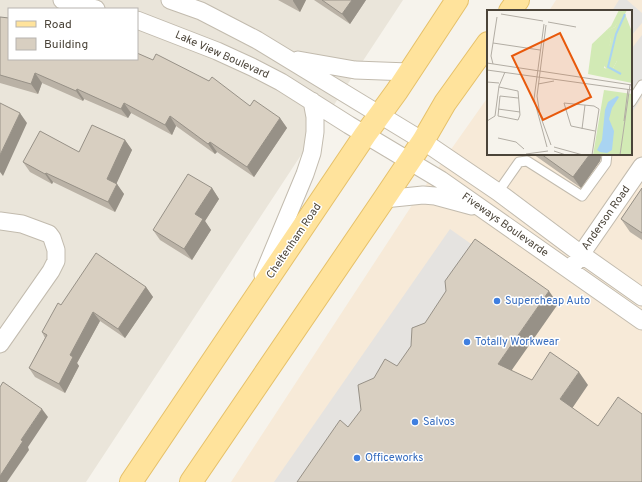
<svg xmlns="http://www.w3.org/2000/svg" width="642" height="482" viewBox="0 0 642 482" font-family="Overpass,sans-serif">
  <rect width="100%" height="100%" fill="#f6f3ec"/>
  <path fill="#eae5da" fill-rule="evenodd" d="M0,0h403l-317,482h-86zM9,9h128v50h-128z"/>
  <path fill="#f7ead8" d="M556,0h86v482h-411l185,-283 72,-102v57h143v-143h-82z"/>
  <path fill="#e5e3e0" d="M619,0h8l15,13v10l-11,13v-25h-19z
    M642,35v62l-11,17v-67l1,1z
    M450,229l34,24 -160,229h-50z"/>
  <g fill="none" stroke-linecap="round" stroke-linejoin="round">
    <g stroke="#c2bbae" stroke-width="11">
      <path id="service" d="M631,102l11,-17
        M498,192l21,-30 8,-1 55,35 24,-33 1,-9"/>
    </g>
    <g stroke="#c2bbae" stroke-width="19">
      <path id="minor" d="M62,0l34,9
        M170,0l31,11 56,29 166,101 75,51 83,62 61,43
        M137,20l80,31 35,16 29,15 68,43 92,55 201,141
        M298,60l57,10 54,2
        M384,199l39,-4 12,1 37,10
        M0,221l22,3 27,10 3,4 4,12v11l-5,10 -51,73
        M575,263l67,-97
        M263,275l42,-101 7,-21 3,-21v-15l-3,-16"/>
    </g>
    <g stroke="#e6c16a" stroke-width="24">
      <path id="primary" d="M510,11l8,-11
        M131,482l234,-347 32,-44 60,-91
        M191,482l193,-283 39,-58 22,-38 43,-60"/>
    </g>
    <use href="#service" stroke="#fff" stroke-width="9"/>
    <use href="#minor" stroke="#fff" stroke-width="17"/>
    <use href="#primary" stroke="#ffe39c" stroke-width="22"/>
  </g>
  <path fill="#bab2a6" d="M278,0h28l-6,12z
    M314,0h52l-16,24z
    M0,17l250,89 30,12 7,10 -33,49 -37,-25 -2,2 -39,-28 -4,9 -41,-22 -3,5 -44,-19 -1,2 -41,-18 -4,11 -38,-11z
    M125,140l7,10 -16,33 8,11 -9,18 -62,-30 -1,2 -22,-12 -7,-10 56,-10z
    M533,154h66l2,3 -1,4 -19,27z
    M212,188l7,11 -14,22 6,9 -19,30 -32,-20 -7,-10z
    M642,188v52l-12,-8 -9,-13z
    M146,287l7,10 -28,41 -25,-17 -23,42 2,3 -14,27 -30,-16 -6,-9 16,-30 -3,-6 19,-27z"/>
  <path fill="#979187" d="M293,0h13l-6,12 -7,-11z
    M352,0h14l-16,24 -8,-10z
    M35,73l7,10 -4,11 -7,-10z
    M77,89l7,10 -1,2 -7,-10z
    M124,103l7,10 -3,5 -7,-9z
    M20,113l7,10 -24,53 -3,-4v-17z
    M170,116l6,10 -4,9 -7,-10z
    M280,118l7,10 -33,49 -7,-10z
    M125,140l7,10 -18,39 -7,-10z
    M210,142l7,10 -2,2 -7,-10z
    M590,154h9l2,3 -1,4 -19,27 -8,-11z
    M46,173l7,9 -1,2 -7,-10z
    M117,184l7,10 -9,18 -7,-10z
    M212,188l7,11 -14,22 6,9 -19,30 -8,-11 11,-35z
    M146,287l7,10 -28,41 -7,-9z
    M549,291l9,13 -51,73 -9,-13z
    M93,312l7,9 -23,42 2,3 -14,27 -6,-9 11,-29z
    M579,372l9,13 -19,28 -9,-14z
    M42,409l6,8 -20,30 1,3 -22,32h-7v-6l21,-36z"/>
  <path fill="#d8cfc1" stroke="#979187" d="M322,0h30l-10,14z
    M0,17l9,1v41h128v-6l16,7 3,-6 53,27 3,-4 38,29 4,-6 26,18 -33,49 -37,-25 -2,2 -38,-28 -5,9 -41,-22 -3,6 -44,-20 -1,2 -41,-18 -4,11 -31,-9z
    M0,103l20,10 -20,42z
    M92,125l33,15 -18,39 10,5 -9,18 -62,-29 -1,1 -22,-12 17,-31 39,21z
    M541,154h49l-17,23z
    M188,174l24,14 -17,26 8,5 -19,30 -31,-19z
    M642,188v45l-21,-14z
    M475,239l74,52 -51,73 34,16 18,-28 29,20 -19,27 38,27 20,-29 24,17v68h-345l43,-62 8,7 13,-17 -3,-25 16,-7 11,-19 12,7 14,-20 1,-18 13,-5 21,-32 -1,-10z
    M96,253l50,34 -28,42 -25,-17 -23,43 3,2 -14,27 -30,-16 18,-33 -5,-3 16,-29 3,2z
    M3,382l39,27 -21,31 2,1 -23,35v-89z"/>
  <g fill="#3f7fe0" stroke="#fff" stroke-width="1.5">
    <circle cx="497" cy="301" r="4"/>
    <circle cx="467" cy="342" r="4"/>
    <circle cx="415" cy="422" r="4"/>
    <circle cx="357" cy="458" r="4"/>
  </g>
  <g text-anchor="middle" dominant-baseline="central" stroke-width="3" stroke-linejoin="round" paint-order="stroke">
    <g font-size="11" fill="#4b4439" stroke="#fff">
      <text transform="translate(222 55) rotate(24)">Lake View Boulevard</text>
      <text transform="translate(606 218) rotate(-55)">Anderson Road</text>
      <text transform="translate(505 225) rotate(35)">Fiveways Boulevarde</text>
      <text transform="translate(294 241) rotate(-56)">Cheltenham Road</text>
    </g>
    <g font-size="11" fill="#366cbe" stroke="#fff" text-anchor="start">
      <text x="505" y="301">Supercheap Auto</text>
      <text x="475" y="342">Totally Workwear</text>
      <text x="423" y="422">Salvos</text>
      <text x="365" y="458">Officeworks</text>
    </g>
  </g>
  <g transform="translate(487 10)">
    <rect width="145" height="145" fill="#f6f3ec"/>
    <path d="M132,0h4l-1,5 -7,12 -8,4 4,9 -7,28 8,2 5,-9h15v22l-44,-9 4,-30 19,-18z" fill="#d2eab5"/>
    <path d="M136,0h4l-2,4 7,18v29h-15l-5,9 -4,1 -5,-7 8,-24 -5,-9 9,-4z" fill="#d2eab5"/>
    <path d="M117,80l28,4v61h-39z" fill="#d2eab5"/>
    <path d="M130,86l2,1 -7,11 -3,11 5,12 -2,19 -5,3 -7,-1 -3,-2 5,-10 3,-30 3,-8z" fill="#a9d4f2"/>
    <path fill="none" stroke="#a9d4f2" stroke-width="2" d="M134,64l-13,-7 8,-33 9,-20"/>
    <path fill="none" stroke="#b2ada4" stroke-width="1" d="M14,4l42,7M61,12l28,5M57,14l-10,75 13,48M59,15l-9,71 3,19 11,30M6,33l47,7M0,53l145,22M6,54l-2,-8 6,-39M0,60l145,20M0,72l12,1M51,74l16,-3M12,77l19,4 2,24 -2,5 -20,-4 2,-20 18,2M11,99l22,3M0,111l8,-5 4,-30 6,-14M137,111l4,-32M95,119l3,-24M11,128l18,4 8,7M67,137l29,8M67,141l12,4M39,144l22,-3M105,145l7,-46 -5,-3 -30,-3 7,23 24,5M133,145l10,-70"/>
    <path fill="#e8590c" fill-opacity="0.15" stroke="#e8590c" stroke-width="2" d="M73,23l31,64 -48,23 -31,-64z"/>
    <rect width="145" height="145" fill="none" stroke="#4b4439" stroke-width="2"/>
  </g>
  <rect x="8" y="8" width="130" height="52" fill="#ffffff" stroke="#b7b4b0"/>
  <rect x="16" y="21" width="20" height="6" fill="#ffe39c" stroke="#b7b4b0"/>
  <text x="44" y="28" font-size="12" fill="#4b4439">Road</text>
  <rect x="16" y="38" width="20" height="12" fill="#d8cfc1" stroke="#b7b4b0"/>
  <text x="44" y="48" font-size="12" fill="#4b4439">Building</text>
</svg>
